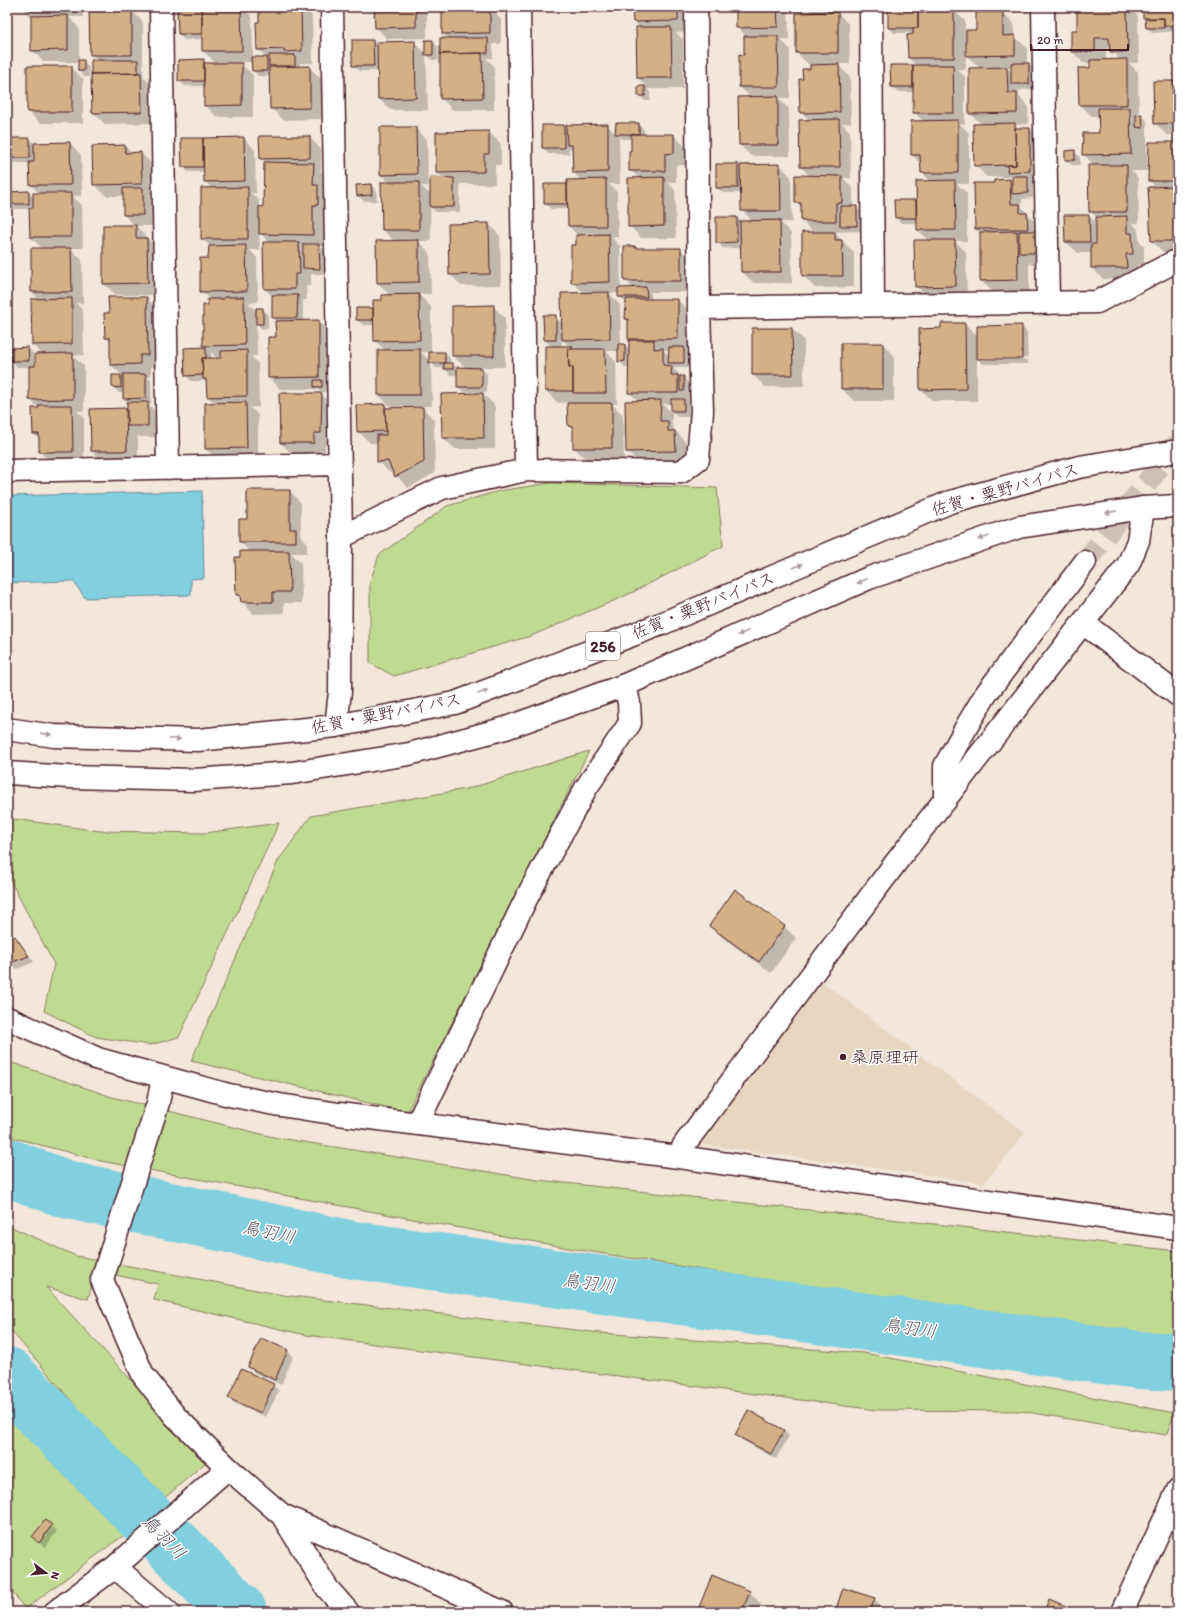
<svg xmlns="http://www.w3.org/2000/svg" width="1185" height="1619" viewBox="0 0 1185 1619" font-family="Itim,'Klee One',sans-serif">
  <rect width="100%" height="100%" fill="#f2e7da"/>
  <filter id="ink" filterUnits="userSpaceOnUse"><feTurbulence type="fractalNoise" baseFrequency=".025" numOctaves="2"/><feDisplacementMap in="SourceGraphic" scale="8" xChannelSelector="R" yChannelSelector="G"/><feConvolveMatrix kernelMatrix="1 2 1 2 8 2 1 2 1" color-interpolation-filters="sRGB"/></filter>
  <g filter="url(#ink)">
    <path fill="#e9d6c0" d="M821,981l204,152 -41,50 -286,-39z"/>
    <path fill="#c1da91" stroke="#867c5e" d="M550,483l167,5 6,58 -98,50 -94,40 -137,40 -24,-13v-81l9,-27 68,-49 52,-15z
      M589,751l-182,361 -216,-51 87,-200 33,-45 160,-28z
      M7,818l93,13 105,2 74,-10 -100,214 -29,8 -54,-8 -52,-26 10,-47 -47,-90z
      M7,1061l105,36 161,40 265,43 640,71v89l-30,2 -580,-94 -467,-87 -94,-25z
      M7,1225l69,31 207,39 318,38 263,20 311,60 -9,22 -145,-24 -145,-1 -570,-75 -152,-35 4,-16 -62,-13 -8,28 -42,-12 160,175 -47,41 -152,-177z
      M7,1367l133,156 -115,86 -18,-24z"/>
    <path fill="#81cfdf" stroke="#6b8997" d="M202,491l2,87 -13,1v16l-106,3 -12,-17 -66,2v-87z"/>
    <path fill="#0003" fill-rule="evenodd" d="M21,7h62v10h-14l10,11v33h4l6,6v10h-5l-5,-6v-9h-35l-12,-12v-32z
      M99,7h41v2h-10l13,13v54l9,10 1,37 -48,1 -12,-12 -1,-38 6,-13 -7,-7 11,-43z
      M202,7h40l10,10 1,41h14l-9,-9 2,-42h43l9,9 1,47h-13v4h9l12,12v40l-38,1 -12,-12v-32h-13l-5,-6 -1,-8h-13l14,13v42h-36l-12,-12v-19h-20l-6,-5 24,-21 4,4h10l-14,-13v-12l-19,1 -5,-6 -1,-25h24z
      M375,7h52v31l-40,1 -11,-12z
      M443,7h53l1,8 4,5v24h-8v14h-7l8,8v44h-41l-12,-12 8,-59 -6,-6z
      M633,7h56v25l-13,1 7,6v50h-36l3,3v9h-5l-6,-6v-8l7,-1 -8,-8 2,-50 -6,-7z
      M737,7h51l1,32h-9l10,10v49h-12l11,11 1,47h-39l-11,-11 11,-47 -11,-11 7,-50 -10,-10z
      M806,7h43v4h-13l13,14 1,39h-13l13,13 1,46h-9l8,9 1,46h-8l10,10v19h3l6,6v18l-28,1 20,21v34l-39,1 -12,-12v-43h11l-12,-12v-13l-6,-6 15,-25 -10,-10 9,-46 -9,-9 3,-32 7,-10v-5h-2l-12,-12 15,-40z
      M889,7h30l6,6 1,-3 -2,-3h42v6h-9l8,8v10h12l8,-18 -6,-6h49v5h-26l12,12v12l13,12v16h2l5,6v19l-15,1v6l9,10v18l-13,1 4,4h11l11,11 1,43h-9v15l-11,1v8l17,19 12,38 -19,1 -3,-3v30h-36l-12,-11v-47l-5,-5 19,-45 15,-4 3,4v-7h-26l-12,-12 7,-40 -12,-12 10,-45 -13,-12v-11h-2l1,24h-9l8,8v47h-5l9,9v51h-12l10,9v48h-12l11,11 1,46h-39l-12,-12 13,-45 -11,-11v-7h-17l-5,-6 20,-16 2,2 13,-21 -9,-10 -1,-8 -9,-9v-33h12l-10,-10v-20h-17l-5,-5 25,-21 -8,-8 5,-25h-20l-5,-6zM1006,67h6v6z
      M1078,7h51l9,9 1,47h-10l9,9 1,43h3l5,6v45l31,-23v109h-15l-11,-11 4,-53 -7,-8v-9h-17l6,7 1,45h-7l6,6 1,12 5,5v19h-6v14h-35l-11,-11v-15h-14l-12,-11 23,-26 8,8v-6l-7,-7 5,-45 -12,-12 17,-20v-18h-8l-12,-11 11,-36v-6h-8l-11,-12 6,-20zM1106,49h5l9,11h-14z
      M1144,7h34v24l-26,2 -5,-6 -1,-7 -2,-2z
      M373,41l5,5 36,-4 12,12 7,-13 5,6v13h-6l-6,-6 2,56h-38l-11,-11 -1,-28h-19l-6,-6z
      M71,67l12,12v44h-43l-12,-11z
      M1178,82v53h-11l-12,-12z
      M617,124h22l5,6v5h30l11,12v18h-9v17h-9l8,8 1,48h-35l-11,-12 9,-48 -9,-8 2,-31h-10l-3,-3 1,48h-11l8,8 1,45h-7l9,9 1,43 12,-1 -8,-8 10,-33 2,2h43l12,12v31h-42l1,2 1,6h26l11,11v39h-3l3,4v14h-16l22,21 -2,13 -3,-2v4h-2l1,1v12h-11l-6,-6v-7h-9l9,9v13l15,18v18l-49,1 -11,-12 11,-50 -9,-9 1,-25h-5l-6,-6v-10h-13l10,11 1,42h-5l11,11 1,44h-38l-12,-11v-17l-5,-5 -1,-24 -10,1 -12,-12 6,-44 -7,-7 10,-24 8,8 21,-31 -12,-11 6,-46 -9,-10 -1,-17h-17l-6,-5 21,-19 2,1 14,-5 -8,-8 -1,-22 -4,-4v7h-21l-5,-6 21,-22 3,3 40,-4 9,10zM609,293h10v4l8,5 -1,17 3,2v18l3,2 -2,9 -5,-5h-4l-1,-40zM561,338l9,9h-8zM663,350h6v6z
      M416,128l11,12 1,46h-7l10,9 12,-17 -6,-6 52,-40 12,12v21h-6v19h-35v28h-24l-6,-6 1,35h-13l12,12 1,41h-13l13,13v46h14l5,5v6h3l4,4h9l-13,-12 40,-50 12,12v49h-25l7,7v18h-6l14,14v43h-40l-12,-11 33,-44v-2h-12l-6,-5v-12h-8l-5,-7h-9l-5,-5 1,43 -41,1 -12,-12 6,-45 -10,-9 -1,-16h-11l-6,-5v-11h17l16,-13 -12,-13 16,-42 -11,-11 -1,-47h8l-9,-8zM421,352h9v9z
      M309,137l12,12v21h-2l6,5 -1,71h-4l5,5v23h-14v12h-5l1,14h-4v21h15l12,12 -2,59h-7l-4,-3h-37l-11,-12 8,-39 -1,-17 -3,-3v-21l-8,-8 5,-46 -11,-11 1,18h-10l7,8 1,44 -10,1 9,8 6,-2 5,6v14h-6l-6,-6 1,33h-6l7,7 1,44h-9l8,8v45h-40l-12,-11 9,-45 -7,-8v-13l-2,-2h-15l-5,-6 -1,-26 22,-1 -3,-3 7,-45 -10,-9 8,-32 1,-13 -8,-7 10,-50 -7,-8 -1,-9h-16l-5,-5 19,-28 2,2 40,-3 11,12 1,43h-5l8,7v7l5,1 1,-46 -4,-4zM211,352l5,5h6l1,2h-12z
      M9,139h21l5,5 35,-1 11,12 1,41h-10l10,9 1,43h-13l12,12 1,43h-7l7,8 1,44 -11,1 11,10v45h-7l7,6v46h-32l-12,-11v-12l-6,-6 6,-25 -10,-9v-33h-13l-5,-6 16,-13 6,6v11h2l7,-10 -11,-11 8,-44 -8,-8 11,-43 -13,-12v-28h-16l-5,-5 19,-12 6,6 6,-4 -9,-9 -1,-22h-16l-6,-6z
      M125,146l8,8 8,-1 12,12v30h-4l5,6 1,25h-19l23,24 1,45h-44l-12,-11 31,-58 -11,-11v-19h-18l-12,-12 -1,-37z
      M1074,151l6,6v8h-8l-6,-5z
      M738,165l3,4 39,-4 11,12 1,45h-12l11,11 1,50h-38l-12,-11v-24h-19l-6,-6 20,-24 4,4h12l-11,-12 -1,-17h-18l-6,-5z
      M371,185l5,5 1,11h-13l-6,-5z
      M489,224l11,12 1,49 -40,1 -11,-12z
      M146,298l12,11 1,57 -8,1v9h-5l5,4v24h-3l11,11v22h-19l-2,-2v27l-35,1 -11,-12 -1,-41 37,-1v-7l-4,-4v-5h-5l-6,-6v-11h10l-12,-11v-22l-5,-6 4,-23z
      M965,324l13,12 43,-10 6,6 1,32h-45l-6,-7v44h-44l-12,-11 21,-61zM982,358h45v2h-45z
      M753,329h39l12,11v46l-39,1 -12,-12z
      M842,344h41l11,12v45h-40l-12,-12z
      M321,394l12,12v39h-8v9h-33l-11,-11z
      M385,405l4,4 34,-1 11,12 1,53 -27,15 -14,-15h-4l-12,-12v-18h-8l-12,-12z
      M290,491l11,12v33l6,6v11h-16l10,10 1,40h-18v10l-31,1 -16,-19 -1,-37 5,-1 9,-5 -10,-10 8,-22z
      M7,924l6,13 7,6 14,19 -17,7 -6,-6 -4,-9z
      M710,925l74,1 12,12 -25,35 -49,-36z
      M7,960l6,14 -6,3z
      M7,977l5,5 -5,7z
      M262,1339l26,12 5,6 -12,28 -26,-12 -6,-6z
      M273,1385l6,6 -13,26 -32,-14 -5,-6z
      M784,1430l5,6 -13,23 -34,-19 -6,-6z
      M46,1521l11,10 -12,17 -6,-5z
      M712,1576l38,16 11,12 -3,8h-60z
      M874,1599l12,12 -1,1h-49z"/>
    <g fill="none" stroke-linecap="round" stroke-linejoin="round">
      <path stroke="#81cfdf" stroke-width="58" d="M7,1167l58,22 288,61 786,110 39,2
        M7,1376l231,236"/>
    </g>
    <path fill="#d3b085" stroke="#4a1f2b" d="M202,7h39l1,44h-40z
      M259,7h42l1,44 -18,1v-3l-27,1 -1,-28h3z
      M374,7h42v20l-41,1z
      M442,7h48v26l-48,1z
      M632,7h46v14l-45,1z
      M736,7h41l1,20 -42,1z
      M888,7h30v21h-30z
      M1077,7h50l1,45h-18l-1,-14h-14v13l-24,1v-22h6z
      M1143,7h35l-2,19h-12v-8h-21z
      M177,8h25v26h-24z
      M954,8v50h-46l-1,-23 6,-1v-6h5v-15h6v-4z
      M132,9v46h-42l-1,-45z
      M838,12v41h-42v-40z
      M976,12h27v24l12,-1v20l-49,1v-26h10z
      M68,15v35l-37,1v-35z
      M1164,18v10h-18l-1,-9z
      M636,27h35l1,51h-35z
      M744,36h34l1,51h-40v-33l5,1z
      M440,38h48v15l-48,1z
      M352,40h21l1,26h-22z
      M425,40h8v15h-8z
      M415,41l1,57 -38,1 -1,-57z
      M482,53l1,45 -43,1v-45z
      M269,55h26v11h-26z
      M251,57h16v14h-15z
      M204,59v22h-26v-21z
      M1127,59v46h-48l-1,-37h12v-8z
      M78,60h6v11h-6z
      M91,60h47v13l-47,1z
      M204,63h38v42l-38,1z
      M1011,63h18v21h-18z
      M839,64l1,48 -40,1 -1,-34h4l-1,-10h8v-4z
      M890,65h23v22h-22z
      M913,65h40l1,48h-41z
      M27,66h45v46h-45z
      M310,66v42l-40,1 -1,-42z
      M1007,67l1,26h9v20l-48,1v-46z
      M141,73l1,39 -50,1 -1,-39z
      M1153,81h25v42l-24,1z
      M638,86h7v10h-7z
      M778,96v49h-39l-1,-48z
      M1098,108h32l1,46 -49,1 1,-22h16z
      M1142,114l1,14 -7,-1v-12z
      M839,119l1,48h-40l-1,-47z
      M958,120v53h-37l-1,-18h-9v-34z
      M616,123h23v11h-24z
      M1015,123l1,42 -42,1 -1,-42z
      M608,124v48l-35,1 -1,-28h-5l-1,-20z
      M542,125h22v23h-22z
      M380,127h36l1,47 -37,1z
      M1015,128h15v43l-23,1 1,-7h8z
      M489,131v23h-5v18l-48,1v-41z
      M631,134h43v19l-9,1v17h-36v-20h2z
      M259,136h51v22l-50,1z
      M244,137l1,44 -41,1 -1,-44z
      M8,138h22v20h-23z
      M181,138h22v29h-21z
      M70,142l1,43h-41l-1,-23h5v-19z
      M1149,142h29v39h-30z
      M125,145v8l16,-1 1,32 -49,1 -1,-39z
      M1075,150v10h-10v-9z
      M264,162l50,1 -1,22h5v20h-5v30l-54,-1v-28l4,1z
      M716,164h22v24h-22z
      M780,164l1,47h-40l-1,-46z
      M1088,165h39v47h-38z
      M795,175l47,1v27h-6v18h-35v-18h-6z
      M1012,176h16v17l-16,1z
      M430,177l24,1v29h-24z
      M664,177v49l-36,1v-49z
      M606,179v47h-38l-1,-46z
      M1010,179l1,25h9v9h7l1,16h-53l-1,-46h20v-3z
      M955,180l1,50h-39l-1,-49z
      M381,182h38v48h-37z
      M371,184l1,11 -15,1 -1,-11z
      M544,184h23v20h-23z
      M1178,186v55h-27l-3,-54z
      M248,187v52h-47v-51z
      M123,188h20v27h-20z
      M29,191v13h-21v-12z
      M33,193h38v44h-41l-1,-29h4z
      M894,200h22v18h-21z
      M840,206h17v20h-17z
      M1064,215h25l1,27h-25z
      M1127,216v17h5l1,21h-7l1,14h-36v-24h5v-27z
      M716,217h21v25l-21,1z
      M780,220l1,52h-40l-1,-51z
      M489,223l1,51 -41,1 -1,-51z
      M103,225h33v13h11l1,45 -45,1z
      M1017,231l1,49 -38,1v-49z
      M1019,231h20v22h-20z
      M802,232h33v8h7l1,36h-41z
      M609,234l1,48 -39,1v-38h5v-10z
      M419,240v42l-42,1 -1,-42z
      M914,240h41l1,46 -41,1z
      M263,242h36l1,32h-5v15h-31z
      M303,244h16l1,25 -17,-1z
      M246,245l1,46 -47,1v-34h8l1,-12z
      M624,246h11v2h46v33h-57z
      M31,248h40l1,44h-41z
      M646,287l1,10h-29v-9z
      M609,292l1,47 -48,1 -1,-47z
      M419,294l1,46 -46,1 -1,-41h9v-5z
      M272,295h26l-1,23h-25z
      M108,297h39l1,58h-8v9l-30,1v-27h-5l-1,-25h5z
      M224,297h20l1,48 -42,1v-41h5l-1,-6h17z
      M72,298v46l-40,1 -1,-46z
      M626,299h52v40h-50v-20h-3z
      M494,305v51h-42v-50z
      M256,308h7v16h-7z
      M356,308h17v12h-17z
      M543,315h13v25h-12z
      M319,320v57l-51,1v-41h8l-1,-16z
      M941,323h24l1,66 -46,1 -1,-61 22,-1z
      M1022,325v34h-45v-33z
      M752,328h40l1,47h-41z
      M629,340h25v9l9,-1v17l9,1 -1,9h7v18h-50z
      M841,343h42v46h-42z
      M618,344h7v17l-7,1z
      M545,346h28l-1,3h-4l1,18h4v24h-28z
      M28,347l1,14h-18v-13z
      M206,347v11h-4l1,17 -18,1 -1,-28z
      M669,347h15v16h-16z
      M420,349v46h-42v-45z
      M568,349h37l1,44h-33v-26h-4z
      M247,350v46l-40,1 -1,-18h-3l-1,-21h19v-7z
      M429,352h16v11h-16z
      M73,353v46l-44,1v-34h6v-12z
      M444,363h9v6h-9z
      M457,367l25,1v19h-25z
      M123,374h23v24l-23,1z
      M112,375h9v13l-9,-1z
      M680,376h4v15h-4z
      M314,380h8v7h-8z
      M279,393h43l-1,40h-7v10h-34z
      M483,393l1,45h-42l-1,-44z
      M671,399h13v12h-13z
      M661,400l-1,21h8v10h7l1,20 -50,1 -1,-51z
      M127,402h21v24h-21z
      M246,402l1,46 -42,1v-46z
      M567,403h45v45h-39v-21l-5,-1z
      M385,404l1,27 -29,1 -1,-27z
      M39,405h33l1,47h-34v-18h-6l-1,-26h7z
      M423,407l1,55 -29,15 -7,-16 -11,1v-27h9l-1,-27z
      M126,408l1,43h-36l-1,-42z
      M247,490h43v39h6v13h-57v-23h8z
      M240,551h49l1,41h-17v10h-32l-1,-7h-4l-1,-38h5z
      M735,889l50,37 -26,36 -50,-36z
      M15,936l14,20 -19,7 -3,-6v-18z
      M261,1338l27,12 -13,30 -27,-13z
      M241,1369l33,15 -13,29 -33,-15z
      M748,1410l36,20 -13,24 -36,-19z
      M45,1520l7,5 -13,18 -7,-6z
      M712,1575l38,16 -8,21h-45z
      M843,1588l32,10 -5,14h-35z
      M1049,1599l31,13h-36z"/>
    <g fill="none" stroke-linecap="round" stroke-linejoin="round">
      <path stroke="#d0bfb7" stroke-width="22" stroke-dasharray="22 11" stroke-linecap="butt" d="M1085,562l93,-119"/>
      <g stroke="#4a1f2b" stroke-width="25">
        <path id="minor" d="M161,7l7,461
          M332,7l9,530
          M519,7l7,463
          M871,7l2,298
          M1043,7l5,296
          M699,308l398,-6 81,-42
          M7,471l333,-7
          M1083,623l95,72
          M336,726l4,-34 1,-155 101,-49 84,-18 155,2 17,-13 4,-48 -3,-103 -3,-301
          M945,801v-35l23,-42 18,-30 99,-132
          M7,1018l91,41 131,36 51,10 59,9 340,43 499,71
          M163,1077l-5,26 -56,177 41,95 32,41 53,52 54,47 45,73 21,24
          M417,1124l110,-227 59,-109 44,-65 -1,-20 -4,-18
          M679,1157l5,-12 213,-284 231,-296 10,-24 5,-33
          M282,1515l220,97
          M115,1567l53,45
          M55,1612l60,-45 113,-99"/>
      </g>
      <g stroke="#4a1f2b" stroke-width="25">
        <path id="tertiary" d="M1122,1612l56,-122"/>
      </g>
      <g stroke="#4a1f2b" stroke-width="25">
        <path id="trunk" d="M7,729l47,7 144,4 138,-14 119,-23 206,-79 289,-122 129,-35 99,-16
          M7,773l62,4 125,3 98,-7 117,-19 97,-26 119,-43 244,-107 150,-51 124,-19 35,-2"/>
      </g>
      <use href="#minor" stroke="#fff" stroke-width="22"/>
      <use href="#tertiary" stroke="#fff" stroke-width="22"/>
      <use href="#trunk" stroke="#fff" stroke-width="22"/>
    </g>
    <defs><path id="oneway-solid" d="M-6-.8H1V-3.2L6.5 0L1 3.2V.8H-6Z"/></defs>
    <g fill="#ae9aa0">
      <use href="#oneway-solid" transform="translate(1111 512) rotate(171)"/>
      <use href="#oneway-solid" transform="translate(984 538) rotate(161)"/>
      <use href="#oneway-solid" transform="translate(798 566) rotate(-23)"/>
      <use href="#oneway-solid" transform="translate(862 581) rotate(156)"/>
      <use href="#oneway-solid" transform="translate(743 633) rotate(156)"/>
      <use href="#oneway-solid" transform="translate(483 692) rotate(-21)"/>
      <use href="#oneway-solid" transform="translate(46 734) rotate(8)"/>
      <use href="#oneway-solid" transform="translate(175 739) rotate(2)"/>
    </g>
  </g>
  <circle fill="#4a1f2b" stroke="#fff" stroke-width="1.5" cx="843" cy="1057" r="4"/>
  <g text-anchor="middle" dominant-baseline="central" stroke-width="3" stroke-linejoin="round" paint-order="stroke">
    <rect fill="#fff" stroke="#80626b" stroke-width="1" x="586" y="632" width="34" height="28" rx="3"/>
    <g font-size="16" font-weight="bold" fill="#4a1f2b">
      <text x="603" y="646">256</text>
    </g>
    <g font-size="17" fill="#4a1f2b" stroke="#fff">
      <text transform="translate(1005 489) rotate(-16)">佐賀・粟野バイパス</text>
      <text transform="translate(703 605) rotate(-22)">佐賀・粟野バイパス</text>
      <text transform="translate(386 713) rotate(-11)">佐賀・粟野バイパス</text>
    </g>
    <g font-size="17" fill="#4a1f2b" stroke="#fff" text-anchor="start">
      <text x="851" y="1057">桑原理研</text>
    </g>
    <g font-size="18" font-style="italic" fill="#5a5461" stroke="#fff">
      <text transform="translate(269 1232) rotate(12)">鳥羽川</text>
      <text transform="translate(589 1283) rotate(8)">鳥羽川</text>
      <text transform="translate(910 1328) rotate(8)">鳥羽川</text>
      <text transform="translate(164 1537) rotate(46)">鳥羽川</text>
    </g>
  </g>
  <rect width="1185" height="1619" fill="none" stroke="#fff" stroke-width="24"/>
  <rect x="12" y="12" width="1161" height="1595" fill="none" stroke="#4a1f2b" stroke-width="1.5" filter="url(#ink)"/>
  <g transform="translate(46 1573) rotate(106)" stroke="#ffffff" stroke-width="3" paint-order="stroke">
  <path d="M0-3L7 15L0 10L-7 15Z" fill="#4a1f2b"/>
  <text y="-6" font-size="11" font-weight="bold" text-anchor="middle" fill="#4a1f2b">N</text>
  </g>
  <path d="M1031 44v6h97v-6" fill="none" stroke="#4a1f2b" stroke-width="2"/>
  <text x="1037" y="44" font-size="12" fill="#4a1f2b" stroke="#ffffff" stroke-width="3" paint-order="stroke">20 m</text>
</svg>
